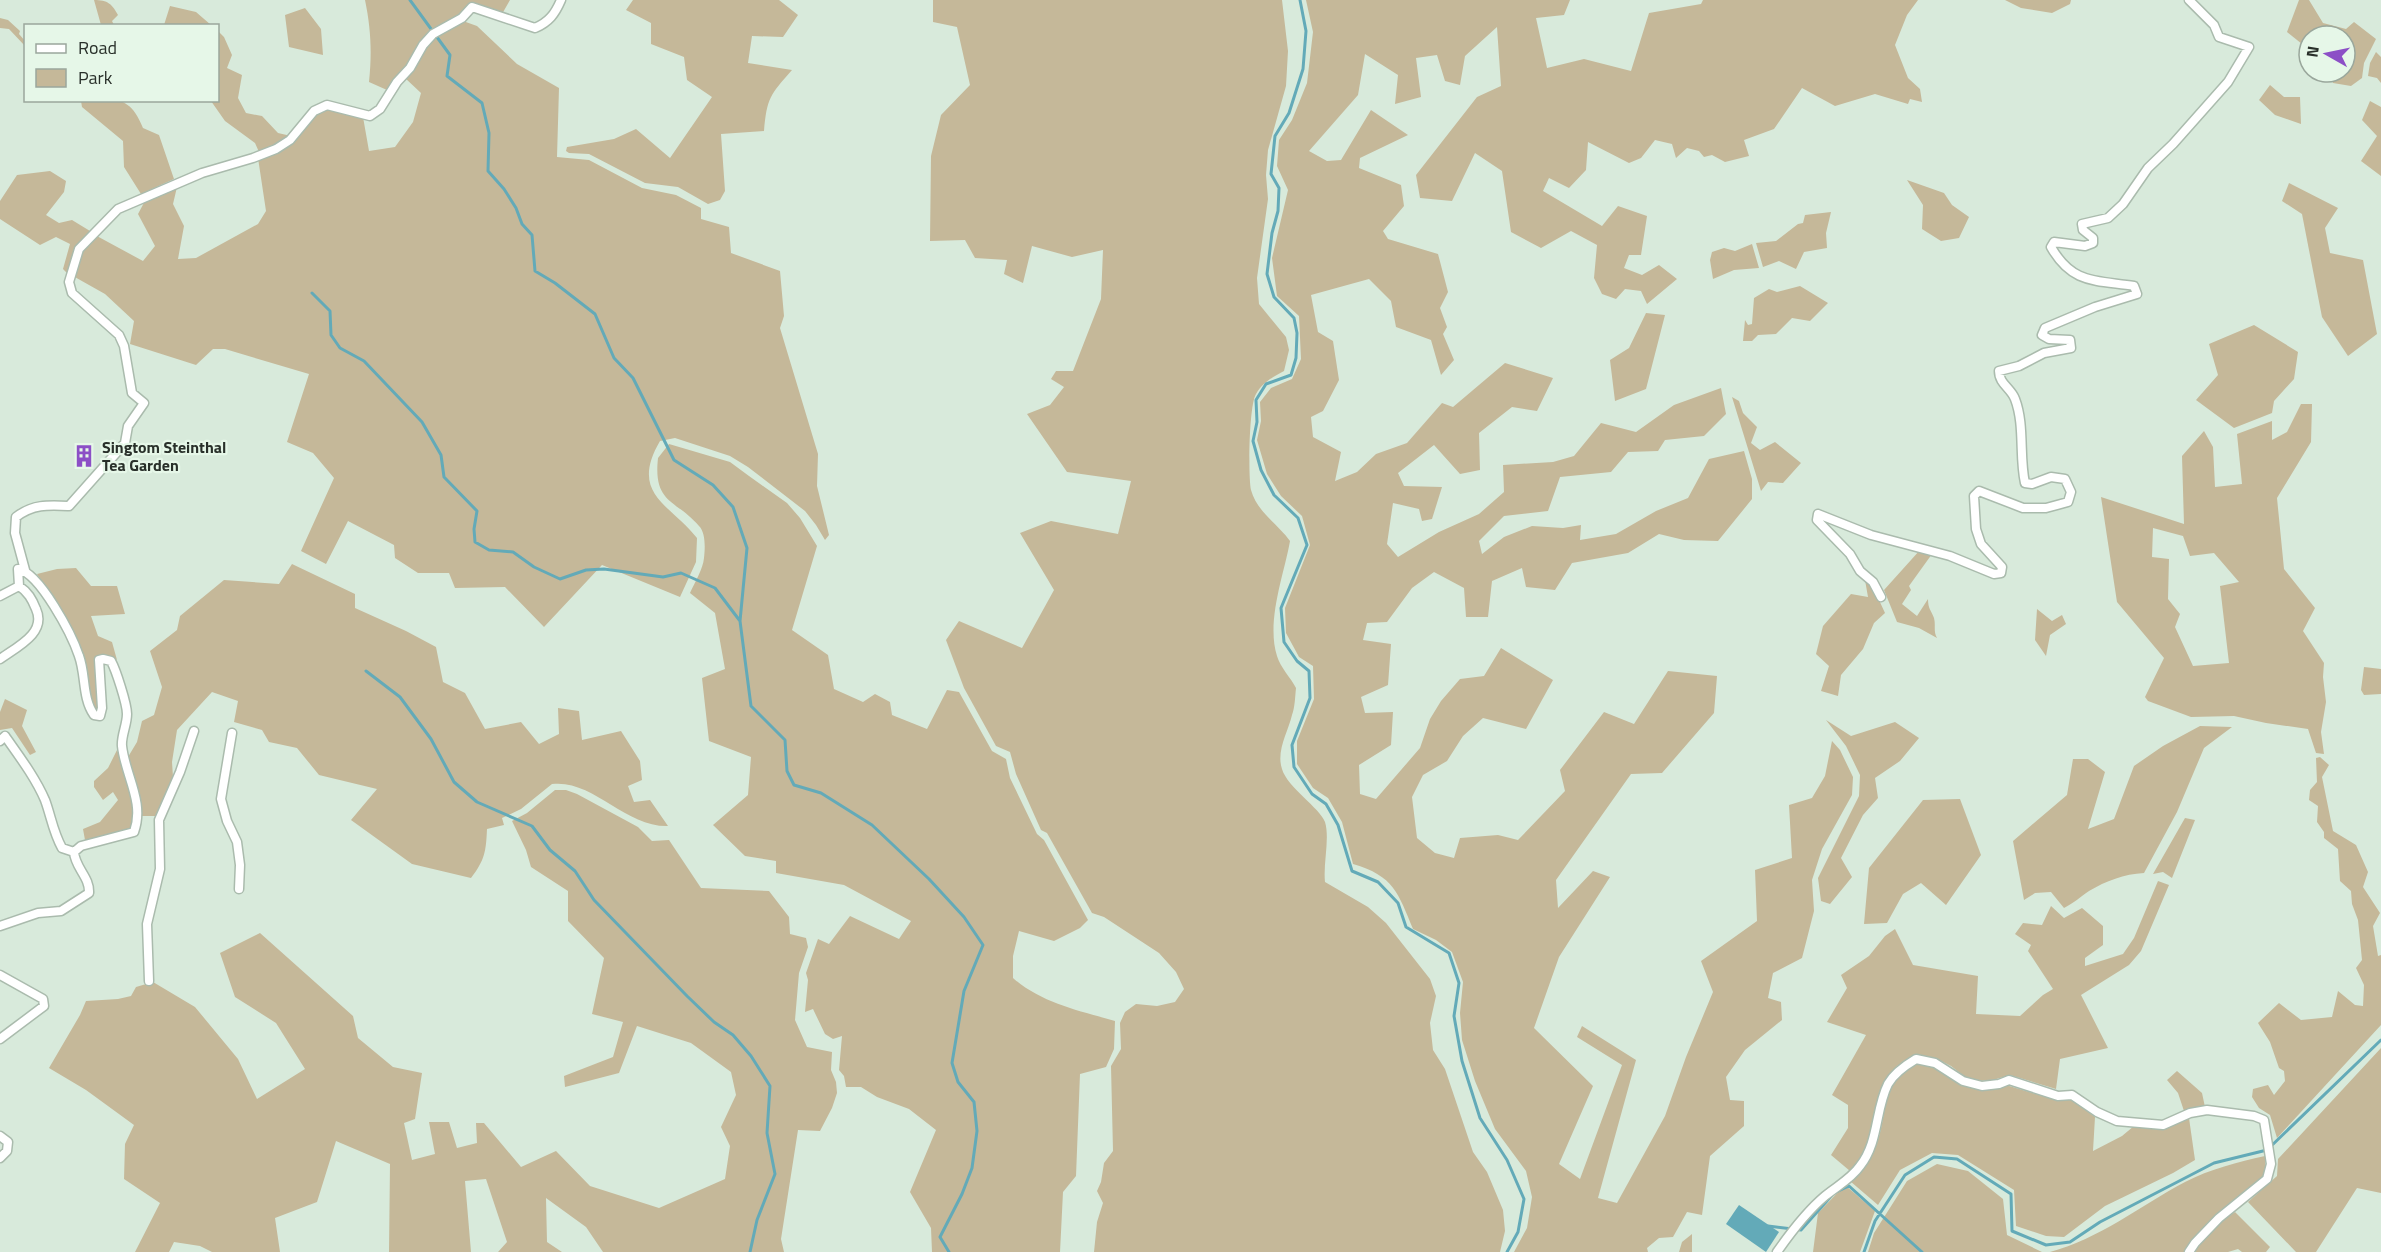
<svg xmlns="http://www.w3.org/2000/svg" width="2381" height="1252" viewBox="0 0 2381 1252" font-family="'Titillium Web',sans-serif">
  <rect width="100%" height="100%" fill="#d8eadb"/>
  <path fill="#c5b899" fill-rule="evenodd" d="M94,0c14,0 18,4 24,15l-6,6 2,4h-13z
    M365,0h145l-8,14 -28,-10 -29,21 -58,65 -18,-8c3,-29 2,-53 -4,-82z
    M633,0h146l19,15 -15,22 -31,-1 -4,27 44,7c-22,25 -25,28 -28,61l-43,3 4,57 -5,9 -12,4 -30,-17 -33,-4 -56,-29 -20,-1 -3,-2 1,-4 47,-8 22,-10 34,29 42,-61 -25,-17 -3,-23 -33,-13v-21l-25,-13z
    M933,0h349l6,51 -2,35 -18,64 -2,25 2,24 -11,79 2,26 27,33 3,13 -5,21c-11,6 -21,11 -28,23 -7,11 -8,82 -5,96 6,22 27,34 39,51 -6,34 -24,80 -13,115 3,11 14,22 19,32 -1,9 -1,19 -4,27 -4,17 -16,36 -10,54 5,18 38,39 43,53 5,17 -2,41 0,60l43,25 18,16 44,56 6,17 -6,27 3,27 12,19 28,83 14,20 16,38 2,21 -5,21h-406l3,-30 6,-19 -6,-12 4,-9 3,-19 9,-12 -2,-85 10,-17 -1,-26 5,-11 11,-8 21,2 18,-4 9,-13 -8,-17 -17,-19 -55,-36 -12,-4 -45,-80 -6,-3 -25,-56 -6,-22 -14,-6 -32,-58 -18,-48 13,-19 63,27 32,-58 -34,-57 31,-12 67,13 13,-53 -64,-9 -40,-58 23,-9 14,-18 -13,-8 5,-8h17l28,-72 2,-49 -31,7 -40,-11 -9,37 -19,-9 3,-14 -32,-2 -10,-18 -35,1 1,-85 10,-41 29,-30 -13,-58 -24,-5z
    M1306,0h264l-6,15 -28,3 11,50 37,-9 47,12 18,-58 52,-9 2,-4h215l-11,15 -12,30 13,33 12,11 2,13 -12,-3 -2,5 -33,-10 -40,12 -33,-18 -28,41 -30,11 5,16 -24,6 -13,-7 -8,2 -5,-6 -12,-3 -11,10 -4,-14 -17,-4 -14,18 -12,5 -41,-21 -2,28 -17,18 -20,-10 -6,13 59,35 16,-20 29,10 -6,39h-12l-5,13 18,7 17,-10 18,14 -30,25 -6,-13 -16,-2 -9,10 -14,-5 -8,-16 3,-33 -26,-14 -30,17 -30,-16 -9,-61 -27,-18 -23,48 -32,-3 -4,-23 61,-78 24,-11 -4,-59 -32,29 -5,29 -15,-4 -8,-26 -21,3 5,39 -26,7 3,-29 -33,-21 -7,41 -49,56 18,10 14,-1 30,-50 37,25 -48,23 -1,10 42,17 3,21 -21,25 5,8 50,15 10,38 -8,16 7,19 -4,7 11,26 -13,15 -10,-35 -35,-13 -5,-26 -22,-22 -58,16 7,37 15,9 6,39 -16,31 -12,6 2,20 28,15 -6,29 22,-9 19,-18 31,-11 35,-40 11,4 52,-44 48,15 -16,33 -25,-4 -33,26 1,37 -20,4 -26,-29 -36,28 6,13 38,1 -10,32 -10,2 -3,-12 -26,-6 -6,41 11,13 41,-25 40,-18 25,-22 -1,-27 50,-3 21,-6 27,-33 35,9 38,-27 47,-17 5,26 -22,22 -39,4 -7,11 -30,1 -17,20 -51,5 -12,34 -44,5 -25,25 3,13 22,-17 28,-11 31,2 18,-3 -1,15 36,-6 40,-23 32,-13 21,-39 35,-8 8,28v20l-34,42 -34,-1 -25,-6 -31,19 -56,10 -17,27 -29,-3 -4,-19 -30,13 -4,36h-22l-2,-29 -30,-16 -22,16 -25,34 -20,1 -4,17 28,4 -3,41 -27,12 4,16 28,-1 -2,33 -32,20 1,29 16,5 44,-51 10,-29 11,-18 19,-22 24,-3 17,-28 52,32 -27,49 -43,-11 -20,18 -16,25 -24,14 -11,22 5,41 18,15 19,5 6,-20 38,-3 20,5 47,-49 -5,-21 44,-58 30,12 34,-53 49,5 -3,37 -52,60 -31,1 -75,106 2,28 35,-37 17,6 -51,80 -25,71 59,58 -34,78 21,15 42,-114 -45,-28 5,-11 54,34 -38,138 19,5 48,-87 21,-59 27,-65 -12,-31 56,-40 -2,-51 37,-12 -3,-53 23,-7 13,-22 7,-35 8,9 13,27 -1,18 -30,54 -10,31 2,31 -12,47 -29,15 -5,25 13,4 1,18 -37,30 -19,27 4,23 14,1v25l-34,30 -8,59 -15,-3 -14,25 -14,1 -12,10 1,4h-134l13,-24 5,-31 -6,-26 -31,-42 -20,-48 -13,-41 -2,-27 3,-31 -11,-30 -16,-12 -23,-11c-15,-36 -19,-53 -60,-65l-11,-42 -14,-24 -15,-10 -16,-24v-23l17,-42 -1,-33 -14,-9 -13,-24 -1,-25 25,-63 -8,-29 -21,-20 -14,-22 -10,-34 4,-19 -1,-19 11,-14 21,-9 9,-20 -2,-43 -22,-20 -5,-38 16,-68 -11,-24 2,-26 13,-20 15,-37 6,-51z
    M2005,0h66l-1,4 -18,9 -31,-5z
    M2299,0h10l14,23 23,6 8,-7 22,17 -12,24 -2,15 -11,8 -18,-3 -4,-11h16v-36h-36v16l-2,-4 -20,-16z
    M170,6l26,6 15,13h-47z
    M305,8l16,21 2,26 -34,-8 -4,-32z
    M0,18l8,2 12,11 -1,3 6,7v5l-16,-17 -9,-1z
    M463,21l14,5 40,38 42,24 -2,69 32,3 53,28 34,7 25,13v11l28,8 2,26 49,18 4,45 -4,12 38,126 -1,32 12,49 -4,5 -9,-15 -11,-14 -57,-44 -18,-11 -55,-18 -15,3c-31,53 10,63 37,97l-1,24 -16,35 -78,-32 -58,62 -39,-40 -50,1 -6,-15h-31l-23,-15 -1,-13 -46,-24 -22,43 -25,-13 33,-73 -21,-25 -26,-11 22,-68 -84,-25h-12l-17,16 -66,-21 4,-23 -29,-27 -32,-18 8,-25 14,-16 48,26 12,-15 -17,-32 8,-15 31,-12 -4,17 11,22 -6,33 18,-1 62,-34 8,-13 -8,-53 20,-8 40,-39 7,-3 38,9 6,34 26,-4 18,-25 8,-29 -16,-15 21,-33 10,-10z
    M218,31l6,6 8,18 -5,13 15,7 -4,23 8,15 16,3 16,17 13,3 -6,5 -26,11 -4,-9 -30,-22 -14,-20 7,-1z
    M2376,52l5,5v26l-4,-5 -9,-2 2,-13z
    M2270,85l14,12h16l1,27 -26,-9 -16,-15z
    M81,101c33,-1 48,-8 62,27l16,7 15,44 -33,15 -17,-27 -1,-26 -41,-34z
    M2370,101l11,6v69l-20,-15 16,-25 -15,-16z
    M50,171l16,10 -2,11 -18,23 13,8 13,-3 18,11 -13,17 -9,26 -5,-5 7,-25 -14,-7 -16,8 -40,-26v-18l17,-26z
    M1907,180l37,13 8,12 17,12 -10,21 -18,3 -19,-12 1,-24z
    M2289,183l49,25 -13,20 5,25 33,7 14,74 -29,22 -26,-39 -20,-103 -20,-13z
    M1831,212l-5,21 1,15 -23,4 -8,17 -17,-8 -16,6 -7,-24 20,-2 22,-17 5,-1 2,-8z
    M1752,244l7,24 -25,2 -21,9 -3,-19 2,-8 12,-4 11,3z
    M1800,286l28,17 -18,18 -18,-3 -16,16 -18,1 -6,6h-9l2,-21 3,5 4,-1 2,-26 15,-9 8,3z
    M1646,313l19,2 -19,74 -31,12 -5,-41 19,-12z
    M2254,325l44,27 -4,27 -20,22 -2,12 -38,15 -38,-28 22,-25 -9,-31z
    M1732,397l7,4 4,12 14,14 -6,16 9,7 15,-8 26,21 -18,20 -15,-1 -7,9z
    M2301,404h11l-1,38 -34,56 7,71 31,39 -12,23 21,32 -1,14 3,25 -5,30 3,22 -8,-1 -8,-24 -42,-6 -32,-7 -43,1 -43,-16 -3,-4 19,-39 -47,-56 -16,-105 83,27 -2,-68 22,-25 9,16 2,40 27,-3 -5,-50 35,-13v19l15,-8zM2153,528l30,8 7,20 24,-3 25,29 -19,4 9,77 -36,3 -18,-39 5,-13 -12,-15 1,-40 -17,-2z
    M669,444l61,18 19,14 38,27 13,15 17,28 -25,84 36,25 6,34 29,13 12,-8 15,8 2,13 35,14 20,-39 12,2 33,59 14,8 4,19 27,56 7,6 44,80 -8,8 -26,13 -35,-10 -6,25v22c28,25 67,33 102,43l-1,28 -8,18 -26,7 -4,102 -13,16 -3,60h-128l-1,-24 -21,-36 26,-62 -27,-21 -32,-12 -16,-10h-15l-2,-11 -5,-6 3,-34 -9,3 -8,-5 -12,-25 -8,3 3,-32 -2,-7 12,-34 11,5 21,-28 49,23 12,-18 -67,-36 -68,-12v-12l-31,-5 -32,-31 35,-30 3,-38 -42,-16 -7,-63 23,-9 -10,-56 -25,-20c5,-11 13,-24 14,-35 1,-9 2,-25 -5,-32 -23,-27 -46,-22 -41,-68z
    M1920,550l12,4 -23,32 2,4 -9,14 15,12 11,-17c0,10 3,11 6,19 2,7 -1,13 3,20l-18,-10 -22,-6 -13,-32z
    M292,564l63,30v14l51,23 30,16 7,35 22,11 20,36 36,-7 18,22 20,-10 -1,-26 21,3 3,29 39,-9 19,30 2,19 -14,6 6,16 16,-2 18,26c-43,1 -75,-47 -116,-42l-31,25 -19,9 2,7 -17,4c-1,22 -2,31 -16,49l-59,-14 -61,-44 26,-31 -58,-14 -22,-27 -28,-6 -7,-12 -28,-8 4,-21 -26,-9 -35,38 -5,32 1,15 -14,39h-17l-14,-59 9,-15 5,-21 12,-6 8,-28 -12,-36 27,-21 3,-14 44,-36 55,4z
    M76,568l15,18h26l8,28 -34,2 7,20 14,6 5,18 -8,-5h-8l-4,5 3,47 -3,5 -4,-4 -12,-55 -28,-54 -16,-25 20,-5z
    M1865,580l8,7 12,26 -11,10 -11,26 -22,26 -3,21 -17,-5 8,-25 -13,-12 7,-28 28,-32 17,3z
    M2037,609l15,12 10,-6 4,9 -16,11 -4,21 -11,-16z
    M2364,667l17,2v25l-17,1 -3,-5z
    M5,699l22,11 -5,16 14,26 -6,3 -18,-27 -12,2v-18z
    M1826,720l25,16 44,-14 24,16 -19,23 -25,17 3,20 -15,17 -22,43 11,19 -22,27 -9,-3 -3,-23 41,-82 1,-21 -14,-29z
    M2200,726l32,1 -28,21 -27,64 -33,61c-20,1 -38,8 -55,18 -9,6 -15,12 -25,17l-13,-16 -16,1 -11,7 -11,-59 54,-46 6,-36h15l17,13 -17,57 26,-10 20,-53 29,-20z
    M117,750l15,41 2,32 -5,6 -44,11 -2,-11 17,-7 18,-22 -5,-8 -10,8 -9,-13v-6l14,-13z
    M2320,757l9,8 -7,12 11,54 23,14 12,27 -5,15 17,26 -7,13 5,30 3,-1v70l-104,113 -7,-23 -11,-7 -7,-11 1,-8 15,-4 6,10 11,-14 -1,-10 -5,-3 -9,-26 -12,-19 21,-20 22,17 31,-3 6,-26 17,14 8,1 1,-21 -8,-17 6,-8 -4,-40 -6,-16 -1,-13 -11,-10 -2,-32 -14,-11v-6l-7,-10 1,-16 -9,-6 1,-10 7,-8 -1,-24z
    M555,790h11l11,4 61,33 14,14 17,-1 32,48 68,3 20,26 1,17 16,4 2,9 -9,26 -4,47 12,27 25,5 -1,18 5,12 1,11 -5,15 -12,23 -22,-1 -17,109 3,13h-181l-17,-25 -40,-29 1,44 15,10h-64l9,-10 -21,-63 -21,2 6,71h-82l1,-88 -54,-23 -19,61 -42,16 5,34h-68l-12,-6 -26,-4 -5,10h-34l25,-49 -36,-24 1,-35 9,-19 -48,-35 -37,-22 31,-53 6,-14 32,-2 13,-3 5,-9 17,-5 42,25 43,52 19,40 48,-30 -29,-46 -41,-26 -15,-44 40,-20 93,83 5,22 35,29 29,6 -7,46 -11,4 8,37 23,-6 -6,-32h20l8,26 20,-5 -1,-20h8l37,44 35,-16 34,35 69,22 66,-29 5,-33 -9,-19 15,-32 -5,-23 -40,-29 -54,-17 -18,47 -54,14 -1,-11 49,-19 10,-35 -31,-8 12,-56 -36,-37v-30l-37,-24 -5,-17 -14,-29 15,-8z
    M1960,799l21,56 -35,50 -25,-22 -18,11 -16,29 -23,1 5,-56 54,-68z
    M2185,818l10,2 -23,58 -9,-6 -10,2z
    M2158,881l11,4 -28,66 -12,14 -48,30 27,53 -48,11 -4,30 -46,-14 -17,5 -14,1 -14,-4 -14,-11 -16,-8 -21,-2 -17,10 -12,15 -9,26 -7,37 -12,21 -7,6 -19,-16 17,-27v-23l-16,-10 34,-60 -39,-13 20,-34 -6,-13 28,-19 16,-20 10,-7 18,36 65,11 -2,38 44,2 23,-21 10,-6 -25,-38 3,-6 -16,-11 8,-11 19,2 9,-19 13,12 18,-10 21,18v19l-18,13v8l38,-12 11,-16z
    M2381,1048v145l-24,-5 -41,64h-20l-48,-50 29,-26 1,-17z
    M1918,1063l18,3 28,18 42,1 50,15h17l22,17 -2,34 29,-15 12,-10 28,4 27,-12 6,42 -22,13 -68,33 -41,31 -18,-1 -30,-10 -2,-36 -56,-35 -26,-2 -32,17 -22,35 -28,-24c11,-11 21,-23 27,-38 12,-34 2,-62 41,-80z
    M2177,1071l25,22 3,14 -21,4 -6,-18 -11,-13z
    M2265,1156l1,21c-30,22 -61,43 -82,75h-134c49,-13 90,-46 135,-70 25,-13 53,-20 80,-26z
    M1937,1164l31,7 35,28 4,36 35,17h-174l6,-19 33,-52z
    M1845,1185l30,26 -15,41h-47l5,-39z
    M2235,1212l35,35 -4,5h-24l-4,-3 -10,3h-33c9,-16 24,-30 40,-40z
    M1692,1234v18h-13l3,-10z"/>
  <path fill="#63aab8" d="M1739,1205l40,27 -13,20 -40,-28z"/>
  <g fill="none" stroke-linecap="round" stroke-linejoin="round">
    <path stroke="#63aab8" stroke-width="3" d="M410,0l40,55 -3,21 35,27 7,30 -1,38 16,18 12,19 6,16 10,11 3,36 20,12 40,31 19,44 19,20 41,82 39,25 20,22 14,41 -7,73 11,85 34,34 2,31 7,14 27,8 51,32 57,54 35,38 19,28 -19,46 -12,72 6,19 16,20 3,29 -5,37 -10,26 -22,43 9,15
      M1300,0l6,31 -3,38 -14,44 -14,23 -4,38 8,14 -1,23 -6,22 -5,41 7,23 20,21 3,15 -1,25 -5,17 -25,9 -10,16 1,22 -4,19 8,29 13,25 24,23 9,27 -26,63 3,34 13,19 12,10 1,27 -18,47 2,22 18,27 14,10 12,21 14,46 26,11 20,21 8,24 43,26 10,30 -5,33 8,45 18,57 27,42 17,39 -6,33 -11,20
      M312,293l18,18 1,24 9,13 24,13 58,61 19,33 3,22 33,34 -3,18 1,13 14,8 24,2 21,15 26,12 26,-9 18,-1 59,8 18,-4 34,15 25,33
      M366,671l34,26 31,42 23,43 23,20 55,24 18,24 25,21 19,29 93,96 27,26 19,13 18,21 19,30 -3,47 8,41 -18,46 -7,32
      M1768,1226l33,4 33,-37 15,-7 73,66
      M1864,1252l11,-31 30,-46 29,-18 23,2 54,35 1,37 34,14 24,-3 30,-20 114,-59 53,-13 114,-110"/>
    <g stroke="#aabbad" stroke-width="11">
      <path id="street" d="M25,570l-10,-37 1,-16c17,-13 32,-12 53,-11l56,-63 3,-17 16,-23 -12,-10 -8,-47 -5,-11 -47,-42 -3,-11 10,-33 39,-40 84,-36 51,-15 23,-9 14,-9 24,-29 13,-6 43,11 10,-7 17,-27 13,-14 13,-23 10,-11 29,-16 10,-11 63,21c14,-6 20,-14 26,-28
        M0,596l19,-10 -1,-17c22,4 54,66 61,87 7,19 3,42 15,59l6,1 2,-8 -3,-48 4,-1 8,2c5,9 16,43 16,53 0,11 -6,22 -5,32 3,29 23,56 12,86l-53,14 -7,6c1,16 16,25 15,41l-28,18 -23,2 -38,13
        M1881,597l-8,-15 -13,-11 -10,-17 -33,-34 1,-6 53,21 79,21 44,18 7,-1 1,-6 -21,-23 -5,-15 -2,-33 5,-5 44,17h23l22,-6 3,-10 -6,-13 -14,-2 -19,7 -7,-1c-6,-27 0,-58 -10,-84 -4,-11 -16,-15 -16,-28l20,-5 25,-13 27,-5 -1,-8 -21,-1 -7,-4 3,-7 50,-21 42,-13 -3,-8c-39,-6 -62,-2 -83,-39l3,-5 31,4 8,-3v-5l-10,-8 -1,-6 26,-6 15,-14 25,-36 25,-24 55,-62 21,-35 -30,-10 -5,-12 -25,-25
        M0,659c17,-12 47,-26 36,-50 -4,-10 -8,-17 -17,-23
        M232,733l-11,66 6,22 10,21 3,23 -1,24
        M0,741l5,-5c14,20 30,41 40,64 6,16 8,32 17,48l12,4
        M0,975l43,24 1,7 -44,33
        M149,981l-2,-57 13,-55 -1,-49 21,-48 14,-41
        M0,1136l8,6 -1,9 -7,7
        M1777,1252c14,-20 29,-40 48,-56 12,-10 26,-17 35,-30 19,-24 15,-56 28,-82 6,-11 18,-19 28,-25l19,4 28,18 19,5 17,-2 10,-4 49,16 14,-1 25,17 20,9 46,4 27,-12 17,-3 47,6 10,4 7,44 -4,15 -48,39 -24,25 -6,9"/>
    </g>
    <use href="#street" stroke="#fff" stroke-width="8"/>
  </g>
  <defs>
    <g id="building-bare" transform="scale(1.8)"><path d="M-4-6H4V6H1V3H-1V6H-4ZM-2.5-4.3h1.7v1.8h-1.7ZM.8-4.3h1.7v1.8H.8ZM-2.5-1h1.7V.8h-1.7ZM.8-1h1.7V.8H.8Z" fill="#8c4fc6" stroke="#e6f7e8" stroke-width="2.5" paint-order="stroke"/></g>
  </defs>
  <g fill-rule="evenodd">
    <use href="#building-bare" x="84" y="456"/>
  </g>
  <g text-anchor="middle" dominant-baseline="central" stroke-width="4.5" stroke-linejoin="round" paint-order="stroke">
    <g font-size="16" font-weight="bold" fill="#29302a" stroke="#e6f7e8" text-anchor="start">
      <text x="102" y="447">Singtom Steinthal<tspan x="102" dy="18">Tea Garden</tspan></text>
    </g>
  </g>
  <rect x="24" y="24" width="195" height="78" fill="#e6f7e8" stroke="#9aa79c" stroke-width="1.5"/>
  <rect x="36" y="44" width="30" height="9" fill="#ffffff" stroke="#9aa79c" stroke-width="1.5"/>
  <text x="78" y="54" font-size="18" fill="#29302a">Road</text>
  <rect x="36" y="69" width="30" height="18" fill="#c5b899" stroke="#9aa79c" stroke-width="1.5"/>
  <text x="78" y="84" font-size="18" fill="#29302a">Park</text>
  <g transform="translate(2327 54) rotate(279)"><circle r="28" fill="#e6f7e8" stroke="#9aa79c" stroke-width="1.5"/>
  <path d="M0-4.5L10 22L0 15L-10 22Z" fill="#8c4fc6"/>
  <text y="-9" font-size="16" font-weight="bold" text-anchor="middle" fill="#29302a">N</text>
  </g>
</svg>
